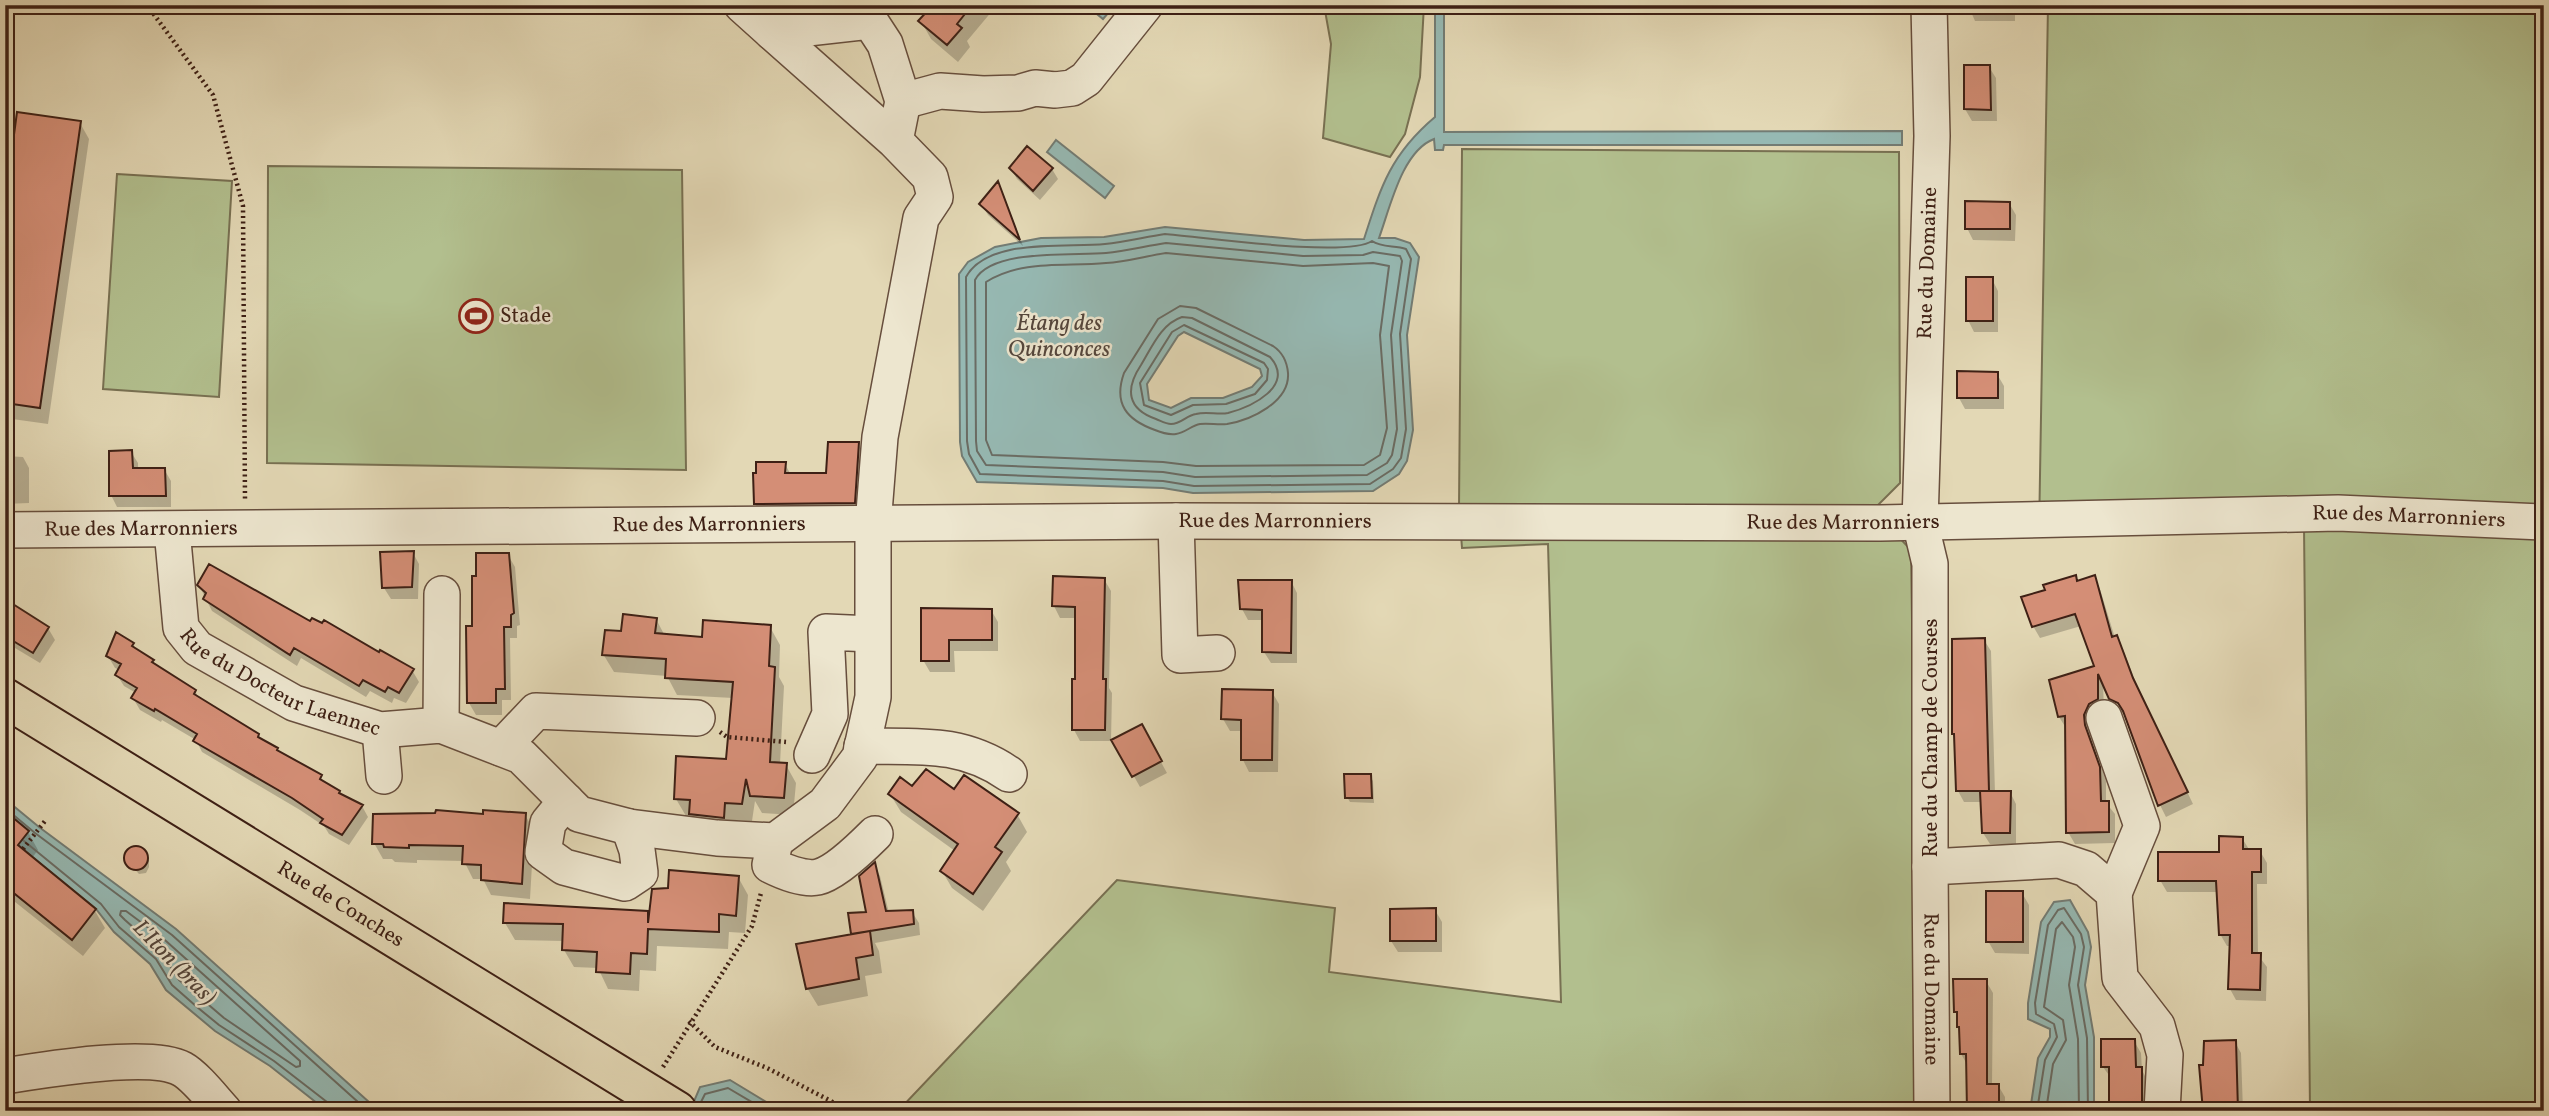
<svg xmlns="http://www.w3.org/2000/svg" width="2549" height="1116" viewBox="0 0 2549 1116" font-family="Vollkorn,serif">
  <rect width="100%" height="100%" fill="#e3d8b5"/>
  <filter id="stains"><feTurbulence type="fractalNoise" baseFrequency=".00286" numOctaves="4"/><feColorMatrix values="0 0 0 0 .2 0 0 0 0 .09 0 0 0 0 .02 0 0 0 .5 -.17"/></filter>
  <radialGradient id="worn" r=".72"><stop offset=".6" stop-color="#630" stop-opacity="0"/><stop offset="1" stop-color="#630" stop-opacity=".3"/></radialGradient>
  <path fill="#b2bf8e" stroke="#787052" stroke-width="2" d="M1324,5h100l-4,72 -15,57 -15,23 -67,-19 8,-94z
    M2048,5h496v1106h-234l-6,-585 -265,9z
    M1462,149l437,3 1,331 -27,27 38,40 8,561h-1021l219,-231 218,28 -6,64 232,30 -13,-458 -86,4 -3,-40z
    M268,166l414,4 4,300 -419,-7z
    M117,174l115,7 -13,216 -116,-8z"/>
  <path fill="#96b9b3" stroke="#737c74" stroke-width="2" fill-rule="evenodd" d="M1086,5h29l-12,14z
    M1435,5h9v127l458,-1v14h-458l-1,5h-8l-1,-11c-32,12 -44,69 -55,99h16l15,5 9,14 -12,78 6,95 -6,31 -8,13 -26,17 -180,2 -30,-5 -186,-6 -15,-26 -2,-14 -1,-168 9,-12 27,-15 46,-9 63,-1 61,-10 139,13 60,-1c17,-53 27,-85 71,-122zM1184,332l76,37 2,7 -10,11 -29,11h-32l-20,10 -22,-8 -2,-16 31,-48z
    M1056,140l58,46 -9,12 -58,-46z
    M5,799l34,28 137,102 203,182h-52l-57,-45 -55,-35 -49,-41 -16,-26 -36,-32 -18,-23 -91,-74z
    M2070,900l18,32 3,15 -6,38 9,52v74h-64l8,-53 12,-21v-8l-22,-10v-16l13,-81 13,-20z
    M730,1080l51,31h-54l-6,-3 -3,3h-17l-9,-5 8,-19z"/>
  <path fill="#0003" d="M935,5h71l-7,9 -6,-4 -26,31 3,6 -12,15 -27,-23 -10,-18z
    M1968,5h47v16h-40z
    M1989,67l7,11 1,43h-25l-7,-12z
    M80,123l9,16 -41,285 -43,-6v-260l7,1z
    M1011,169h41l6,10 -18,21 -23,-21z
    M998,184l5,10 20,52 -35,-31 -7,-11z
    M2009,203l7,12 -1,26 -42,-1 -6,-12z
    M1992,279l6,12v41h-24l-6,-12z
    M1997,374l7,12v23h-39l-6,-11z
    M858,444l9,15 -4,59 -99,1 -9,-15 30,-40 6,11h37z
    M131,452l7,11v7l26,-1 7,12v26h-54l-6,-12z
    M5,456l18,1 6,11v35l-24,1z
    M413,553l6,11 -1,35h-27l-7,-11z
    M508,555l7,12 5,58 -3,1v12h-7l1,62h-9v15h-26l-7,-12 8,-126z
    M2075,577l3,5 16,-5 6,12 15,49 8,11 16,42 54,113 -27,13 -6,-12 -34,-90 -8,-5 -5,-7 11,6 -21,-27 1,29 -14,17 1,10 15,43v22l9,11v29l-40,1 -7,-12 -2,-104 -7,-11 37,-50 -15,-41 -41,12 -7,-12 14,-35z
    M1104,579l7,12 -2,97 3,5 -1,48h-31l-6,-11 3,-49v-63h-17l-6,-12z
    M1291,581l6,12v70h-26l-7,-11v-32h-16l-6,-11z
    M199,585l123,41 90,44 7,12 -13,21 -12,-5 -2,5 -22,-12 -4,6 -65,-39 -4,8 -85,-55z
    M5,601l43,27 7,12 -15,23 -35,-21z
    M923,609l68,1 7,12v29h-44l1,21h-25l-7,-12z
    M656,619l9,17 39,3 66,-12 10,18 -1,32 5,9 -4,78 6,1 10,18 -3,32 -31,-2 -7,-12 -3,20 -18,-1 -1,15 -32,-3 -8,-15 -7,-1 -10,-17 52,-38 5,-63 -56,-3 -10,-19 -53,-4 -11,-18 20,-21z
    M1984,640l7,11 4,142 15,-1 6,12v40h-26l-7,-11 -1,-31h-18l-6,-11z
    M133,644l4,7 16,10 3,6 39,24 5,9 58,35 3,5 16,9 2,4 41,23 5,8 16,12 21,10 6,11 -19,28 -20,-11 -5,-8 -24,-16 -98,-58 -6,-12 -34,-20 -1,2 -21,-12 -7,-12 3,-5 -12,-7 -7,-11 3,-5 -5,-2 -7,-12z
    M1272,692l7,12 -1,68h-29l-6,-12 -1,-29h-12l-7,-12z
    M1141,726l26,47 -27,14 -26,-46z
    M1370,776l3,5 1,22 -24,-1 -3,-5z
    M913,789l41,2 63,23 10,18 -21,30 5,9 -28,40 -31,-23 -10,-17 13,-20 -54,-39 -11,-18z
    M436,815h89l9,15 -4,69 -39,-4 -8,-16h-10l-9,-18 -47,-1v3l-22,-1 -3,-3h-9l-9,-16z
    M5,825l23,7 10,18 -6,8 63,53 10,17 -22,28 -78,-62z
    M2242,838l8,13h10l7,12v21h-10l1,71 9,12 -1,34 -30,-1 -6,-11 1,-43h-4l-7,-12 -2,-42h-51l-7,-12 61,-26z
    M138,848l11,12v7l-3,6 -7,1 -10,-11 -3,-7 4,-6z
    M874,865l6,11 9,37 23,-1 7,11 1,12 -45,8 4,8 3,22 -17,3 3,20 -50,10 -11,-18 47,-52 -1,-2 15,-20z
    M738,877l10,18 -3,38 -16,-1 -1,17 -71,-3 -1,25 -16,-1 -1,21 -31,-2 -10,-21 -24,-1 -10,-17v-9l-49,-1 -10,-17 142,-10 3,5z
    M2022,893l7,12v49l-34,-1 -7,-12z
    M1435,910l7,12v30h-44l-7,-11z
    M1986,981l7,12 -1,92h6l7,12v14h-37v-45l-7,-12 -2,-37 -4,-5z
    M2134,1041l7,12 1,17 5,10 1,31h-38l1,-33 -8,-11z
    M2235,1042l6,11 2,58h-38z"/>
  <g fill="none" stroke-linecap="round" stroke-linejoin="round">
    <path stroke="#6a6c64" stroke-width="2" d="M1165,234c38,3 182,24 207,7 10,7 23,4 34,8l5,10 -11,75 6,95 -5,29 -8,11 -23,15 -176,2 -31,-5 -183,-7 -11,-20 -2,-13 -1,-164c22,-40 101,-29 139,-33 20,-2 40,-7 60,-10z
      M1166,243l137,13 60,-1 10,-3 27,4 2,5 -11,74 6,94 -5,26 -5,8 -20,12 -172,2 -32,-5 -177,-7 -9,-14 -1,-10 -1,-161c17,-32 100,-24 131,-27 20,-2 40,-7 60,-10z
      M1166,253l137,13 70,-3 16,3 -9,69 7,93 -7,27 -16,10 -168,1 -33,-4 -171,-7 -6,-15v-158c37,-23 79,-15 120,-19 20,-1 40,-7 60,-10z
      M1180,306l16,2 77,38c9,6 14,15 15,27 2,29 -37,47 -61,51 -9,1 -18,-1 -27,0 -8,1 -15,9 -24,10 -8,1 -14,-1 -21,-4 -28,-10 -42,-26 -31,-57l34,-54z
      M1182,317l10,1 78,39c26,29 -19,50 -42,56 -10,2 -22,-2 -32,1 -9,1 -15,10 -25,10 -5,0 -10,-3 -15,-5 -29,-10 -31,-30 -15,-54 11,-18 20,-41 41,-48z
      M1184,325l80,38 4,6 -1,11 -12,14 -29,10 -33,1 -22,10 -27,-10 -4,-22 32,-51z
      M5,808l30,25 137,102 196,176
      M24,841l77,63 18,23 37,32 16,26 25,22 22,18 55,36 53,41 3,9
      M121,911h5l40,30 134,120v5l-4,1 -72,-49 -21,-18 -24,-20 -18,-28 -36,-32 -5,-5z
      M703,1111l-2,-9 4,-8 23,-6 39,23
      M2037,1111l8,-51 12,-23 -3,-13 -18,-10 -1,-11 13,-78 10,-15 6,-2 17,26 3,13 -6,38 9,53 1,73
      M2046,1111l7,-47 13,-24 -3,-20 -19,-13 12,-78 6,-7 11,15 2,10 -6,38 9,54 1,72"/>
  </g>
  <path fill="#d48e76" stroke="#3e2015" stroke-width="2" d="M933,5h39l-15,19 5,4 -15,17 -29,-24z
    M1964,65h26l1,45 -27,-1z
    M17,112l64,9 -41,287 -35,-5v-247l6,1z
    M1027,146l26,22 -20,23 -24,-23z
    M998,181l22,59 -41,-36z
    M1965,201l45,1v27h-45z
    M1966,277h27v44h-27z
    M1957,371l41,1v26h-41z
    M828,442h31l-4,61 -101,1 -1,-31h3v-11h30l-1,11h41z
    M132,450l1,18h32l1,28h-57v-45z
    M414,551l-2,36 -30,1 -2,-36z
    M476,553h33l5,60 -3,2v12h-7l1,62h-9v14h-29l-1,-77h6v-50h4z
    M209,564l101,57 2,-3 10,5 2,-3 55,32 1,-2 34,19 -15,24 -11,-6 -3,5 -22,-12 -4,6 -65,-38 -4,7 -87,-56 3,-6 -9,-8z
    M2076,575l1,6 18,-6 17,62 5,-2 16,43 55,114 -30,14 -35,-95 -5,-8 -9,-4 -11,-25v25l-9,5 -5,11 1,10 15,42 1,34h8v31l-43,1 -1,-117 -7,1 -9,-37 45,-14 -19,-52 -43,13 -11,-30 24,-7 -2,-5z
    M1053,576l52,2 -2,101h3l-1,51h-33v-51h3v-72l-23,-1z
    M1238,580h54l-1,73 -29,-1v-42l-22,-1z
    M5,599l44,28 -16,26 -28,-17z
    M921,608l71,1v31h-43v21h-28z
    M623,614l34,4 -2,15 47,4 1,-17 68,5 -2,41 6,1 -5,95 17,1 -3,35 -34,-2 -4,-17 -4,25 -17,-1 -1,15 -35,-4 1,-14 -16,-1 2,-43 50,3 7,-77 -68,-4 1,-19 -64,-4 3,-25 16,1z
    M116,632l18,11 -2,3 22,14 -2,2 44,28 -2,4 65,40 -1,3 20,11 -1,2 45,25 -2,4 20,12 -1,2 24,12 -21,30 -22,-12 3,-4 -31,-21 -99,-57 4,-7 -42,-25 -1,2 -23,-13 6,-10 -22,-13 6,-11 -15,-8z
    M1985,638l4,153h-33l-2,-57h-2v-95z
    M1222,689l51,1 -1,70h-31v-40l-20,-1z
    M1142,724l20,37 -30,16 -21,-37z
    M926,769l28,20 10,-14 55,38 -24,34 7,5 -29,42 -33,-23 18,-27 -70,-50 12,-17 12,9z
    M1344,774h27l1,24h-27z
    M1980,791h31l-1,42h-28z
    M436,810l47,4v-4l43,3 -4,71 -41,-4v-15l-19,-1 1,-18 -54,-1v3l-25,-1 -1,-3h-11l1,-30 62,-1z
    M5,811l24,20 -11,14 78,64 -24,31 -67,-54z
    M2219,836l24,1v12h18v23h-9v81h9l-1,37 -32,-1 2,-54h-11l-3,-54h-58v-29h61z
    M124 858a12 12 0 1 1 24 0a12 12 0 1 1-24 0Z
    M875,862l11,49 27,-1 1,14 -63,10 -3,-21 18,-1 -7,-36z
    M669,870l70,6 -3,40 -17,-2v18l-71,-3 -1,25 -16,-1 -1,21 -34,-2 1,-20 -35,-2 1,-26 -60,-1 1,-20 144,8v12l4,-34 16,-1z
    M1986,891h37v51h-37z
    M1436,908v33h-46v-32z
    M870,931l3,24 -17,3 3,21 -53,10 -10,-45z
    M1953,979h34v105h12v27h-32l-1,-57h-6l-1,-27h-2v-15h-3z
    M2101,1039h34l1,28h6v36l-33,-1v-35h-8z
    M2236,1040l2,71h-35l-4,-46h4l1,-24z"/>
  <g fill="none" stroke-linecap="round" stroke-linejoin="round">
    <g stroke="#674e3d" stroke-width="38">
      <g id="minor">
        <path d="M742,5l30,27"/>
        <path d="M1929,5l3,131 -12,386 10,42v303l129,-7 27,9 28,24 6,85 37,48 8,29 -3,56"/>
        <path d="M903,101l37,-10 43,3 35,-1 17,-5 20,2 17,-2 14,-9 59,-74"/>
        <path d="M1176,521l4,134 37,-2"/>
        <path id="s1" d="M5,530l1171,-9 704,2 458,-10 206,9"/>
        <path id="s2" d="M172,530l9,98 16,20 97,55 86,27 61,-5 80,31 58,58 50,13 88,11 58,3 50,-37 35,-47 13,-60v-172l7,-88 41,-219 14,-21 -5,-20 -35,-36 -123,-109 98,-11 15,23 18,57 -8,40"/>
        <path d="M2104,718l38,108 -28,67"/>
        <path d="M441,725l1,-131"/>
        <path d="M380,730l4,46"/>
        <path d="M862,746c56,1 99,-5 147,28"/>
        <path d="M501,748l35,-37 161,7"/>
        <path d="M812,755l18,-41 -4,-82 46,2"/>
        <path d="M566,801l-18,22 -5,29 21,15 61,16 15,-10 -3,-23 -8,-23"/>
        <path d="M775,841l-5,24c12,6 34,15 48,12 17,-4 44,-30 57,-43"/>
        <path id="s3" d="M1930,867l2,244"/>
        <path d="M5,1076c37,-6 146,-24 177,-7 13,7 31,30 42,42"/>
      </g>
    </g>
    <g stroke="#3e2015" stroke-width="42">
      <g id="major">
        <path id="s4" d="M5,698l672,413"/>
      </g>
    </g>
    <path stroke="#3e2015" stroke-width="4.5" stroke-dasharray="2 3.5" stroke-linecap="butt" d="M147,5l66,90 30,111 2,294
      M720,732l7,5 59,5
      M23,849l22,-28
      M689,1021l26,26 52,21 64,33 13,10
      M663,1067l89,-141 9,-33"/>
    <use href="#minor" stroke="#ede6cf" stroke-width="35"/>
    <use href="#major" stroke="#e3d8b5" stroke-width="38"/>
  </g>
  <defs>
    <g id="stadium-ring" transform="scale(1.75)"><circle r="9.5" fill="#ede6cf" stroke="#8f2418" stroke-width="1.5"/><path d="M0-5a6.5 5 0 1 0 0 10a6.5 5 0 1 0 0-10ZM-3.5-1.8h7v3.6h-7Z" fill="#8f2418"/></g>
  </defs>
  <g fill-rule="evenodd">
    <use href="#stadium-ring" x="476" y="316"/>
  </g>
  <g text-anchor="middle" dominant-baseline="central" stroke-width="5" stroke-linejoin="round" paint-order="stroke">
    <g font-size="21" fill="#3e2015" stroke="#ede6cf">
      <text transform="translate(1928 263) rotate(-88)">Rue du Domaine</text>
      <text stroke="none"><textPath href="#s1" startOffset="2404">Rue des Marronniers</textPath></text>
      <text stroke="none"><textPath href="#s1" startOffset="1270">Rue des Marronniers</textPath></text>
      <text stroke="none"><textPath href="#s1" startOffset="1838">Rue des Marronniers</textPath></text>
      <text stroke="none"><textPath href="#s1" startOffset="704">Rue des Marronniers</textPath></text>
      <text stroke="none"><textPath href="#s1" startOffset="136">Rue des Marronniers</textPath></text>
      <text stroke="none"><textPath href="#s2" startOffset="214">Rue du Docteur Laennec</textPath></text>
      <text transform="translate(1931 738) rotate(-90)">Rue du Champ de Courses</text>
      <text stroke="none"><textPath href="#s4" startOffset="394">Rue de Conches</textPath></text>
      <text stroke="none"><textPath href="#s3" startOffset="122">Rue du Domaine</textPath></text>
    </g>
    <g font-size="21" fill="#3e2015" stroke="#ede6cf" text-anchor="start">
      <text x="500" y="316">Stade</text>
    </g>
    <g font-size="23" font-style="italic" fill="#54463c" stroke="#ede6cf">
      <text x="1059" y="324">Étang des<tspan x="1059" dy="26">Quinconces</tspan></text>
      <text transform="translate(174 963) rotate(46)">L'Iton (bras)</text>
    </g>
  </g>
  <rect width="2549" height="1116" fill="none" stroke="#e3d8b5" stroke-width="28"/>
  <rect x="7" y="7" width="2535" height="1102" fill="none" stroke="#3e2015" stroke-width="3.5"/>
  <rect x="14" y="14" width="2521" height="1088" fill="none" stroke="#3e2015" stroke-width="2"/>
  <rect width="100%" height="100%" filter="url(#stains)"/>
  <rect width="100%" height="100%" fill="url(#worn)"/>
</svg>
